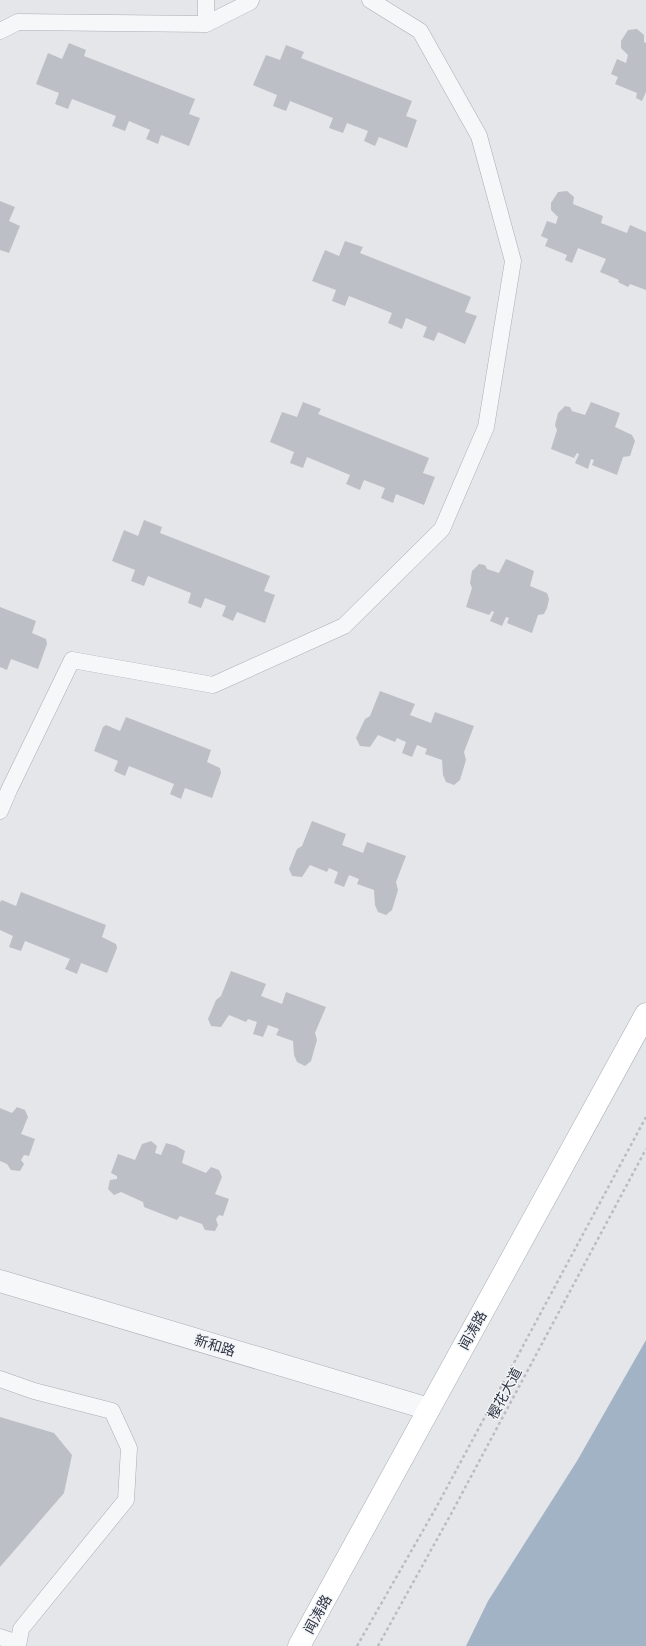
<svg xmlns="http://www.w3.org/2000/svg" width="646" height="1646" viewBox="0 0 646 1646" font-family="Inter,'Noto Sans SC',sans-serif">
  <rect width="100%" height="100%" fill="#e4e6ea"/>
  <path fill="#a3b3c6" d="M646,1340v306h-180l22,-45 89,-140z"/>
  <path fill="#bcbfc6" d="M637,29l7,6v7l2,1v49l-4,9 -6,-3 1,-5 -22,-9 3,-7 -7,-3 6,-15 9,4 2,-8 -7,-7v-7l7,-11z
    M69,43l17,7 -2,6 111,43 -6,15 11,4 -11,28 -28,-11 -3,9 -12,-5 4,-9 -21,-9 -4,10 -13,-5 4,-10 -44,-17 -4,10 -13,-5 4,-11 -23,-9 12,-31 14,6z
    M286,45l18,7 -3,6 111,43 -6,15 11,4 -10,28 -28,-11 -4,9 -11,-5 4,-10 -21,-8 -4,10 -14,-5 4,-10 -43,-17 -4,10 -13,-5 4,-11 -24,-10 13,-30 14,5z
    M567,191l7,6 -1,7 30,12 -2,7 26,10 3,-8 16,7v58l-16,-6 -2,3 -10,-5 1,-2 -19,-8 6,-13 -28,-11 -6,15 -7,-3 2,-5 -22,-9 3,-7 -7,-3 6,-15 9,3 2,-7 -7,-7v-7l7,-11z
    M0,201l15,6 -6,14 11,5 -11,27 -9,-3z
    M345,241l18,6 -3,6 111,44 -6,15 12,4 -12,28 -27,-12 -4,9 -11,-4 4,-10 -21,-9 -4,11 -14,-6 4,-10 -43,-17 -4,10 -13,-5 4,-11 -24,-9 13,-31 14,6z
    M303,402l18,7 -3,5 111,44 -6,15 12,4 -11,28 -28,-11 -3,9 -12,-5 4,-10 -21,-8 -4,10 -14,-6 4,-9 -43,-18 -4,11 -13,-5 4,-11 -24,-10 12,-30 15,5z
    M591,402l29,11 -5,14 17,8 3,6 -5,15 -7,1 -6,18 -25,-10 2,-5 -3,-1 -3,10 -13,-6 4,-9 -2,-1 -3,5 -23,-9 6,-19 -2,-5 3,-12 7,-7 5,1 2,4 13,4z
    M144,520l18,7 -2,6 110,43 -6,15 11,4 -10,28 -28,-11 -4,9 -11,-5 4,-10 -21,-8 -4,10 -13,-5 3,-10 -43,-17 -4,10 -13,-5 4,-11 -23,-9 12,-31 14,6z
    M506,559l28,12 -4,15 17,7 2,6 -2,9 -3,6 -6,1 -6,18 -25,-10 2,-5 -3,-1 -4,9 -12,-5 4,-9 -2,-1 -3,4 -23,-8 6,-19 -2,-5 2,-12 7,-7 6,1 2,4 12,4z
    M0,607l36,14 -4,12 14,6 1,5 -9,25 -27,-10 -4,11 -7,-3z
    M380,691l35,13 -5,11 21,8 4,-11 39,14 -10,26 2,8 -6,20 -6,5 -8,-3 -3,-7 -1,-15 -17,-6 2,-5 -10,-4 -5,12 -10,-4 4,-11 -9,-4 -2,4 -17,-7 -8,12 -10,-1 -4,-8 9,-19 5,-3z
    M126,717l85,33 -4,12 13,6 1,5 -9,25 -27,-10 -4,11 -11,-5 4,-10 -45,-18 -4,10 -11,-5 4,-10 -24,-10 9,-24 3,-2 14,6z
    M312,821l34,13 -4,11 21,8 4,-11 39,14 -10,26 2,8 -6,20 -6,5 -8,-3 -3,-7 -1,-15 -17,-6 2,-5 -10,-4 -5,12 -10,-4 4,-11 -9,-4 -2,4 -17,-7 -8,12 -10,-1 -3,-7 8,-20 5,-3z
    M21,892l85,33 -4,12 14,7 1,4 -10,25 -26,-10 -4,11 -12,-5 5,-10 -45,-18 -4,10 -12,-4 4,-11 -13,-6v-28l2,-2 14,6z
    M231,971l35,13 -5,12 21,8 4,-12 40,15 -11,26 2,7 -6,21 -6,5 -8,-4 -3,-7 -1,-14 -17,-6 3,-6 -11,-4 -5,12 -10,-3 4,-12 -9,-3 -2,3 -17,-7 -8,12 -10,-1 -3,-7 8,-19 5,-4z
    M17,1107l8,3 3,7 -7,17 14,5 -6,17 -5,-1 -3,5 3,4 -4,7 -9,-1 -4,-6 -7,-3v-53l12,5z
    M151,1141l6,5 -2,7 6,2 5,-12 10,3 9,5 -3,12 24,10 5,-6 8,3 3,7 -7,17 14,5 -6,17 -4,-1 -3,4 2,6 -3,6 -10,-1 -3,-6 -22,-8 -3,4 -33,-13 -1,-5 -22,-10 -7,3 -6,-6 2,-9 7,-1v-3l-6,-3 7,-19 17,6 7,-16z
    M0,1417l54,16 18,22 -8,38 -64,74z"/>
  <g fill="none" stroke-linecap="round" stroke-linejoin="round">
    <g stroke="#a9adb4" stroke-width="17">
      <path id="service" d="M206,0v24l44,-22 1,-2
        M0,31l18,-9 188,2
        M0,811l9,-21 63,-130 141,25 131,-59 98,-97 44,-102 27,-166 -34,-125 -59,-105 -50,-31
        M0,1379l34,12 78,20 17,37 -3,52 -105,129 -3,17
        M0,1637l18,6"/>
    </g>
    <g stroke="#a9adb4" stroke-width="23">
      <path id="minor" d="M0,1281l429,128"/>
    </g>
    <g stroke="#a9adb4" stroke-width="23">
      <path id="secondary" d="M299,1646l347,-632"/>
    </g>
    <path stroke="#babcc2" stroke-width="2.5" stroke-dasharray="3 3" stroke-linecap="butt" d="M357,1646l80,-140 209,-389
      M378,1646l73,-132 195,-365"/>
    <use href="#service" stroke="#f6f7f9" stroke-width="16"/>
    <use href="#minor" stroke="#f6f7f9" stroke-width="22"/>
    <use href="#secondary" stroke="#fff" stroke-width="22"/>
  </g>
  <g text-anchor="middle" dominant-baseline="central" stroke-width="3" stroke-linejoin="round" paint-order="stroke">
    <g font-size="14" fill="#2d3441" stroke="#f3f5f8">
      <text transform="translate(472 1330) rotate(-61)">闻涛路</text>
      <text transform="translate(215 1345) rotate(17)">新和路</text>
      <text transform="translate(504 1393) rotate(-62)">樱花大道</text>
      <text transform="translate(317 1614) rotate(-61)">闻涛路</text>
    </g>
  </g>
</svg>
